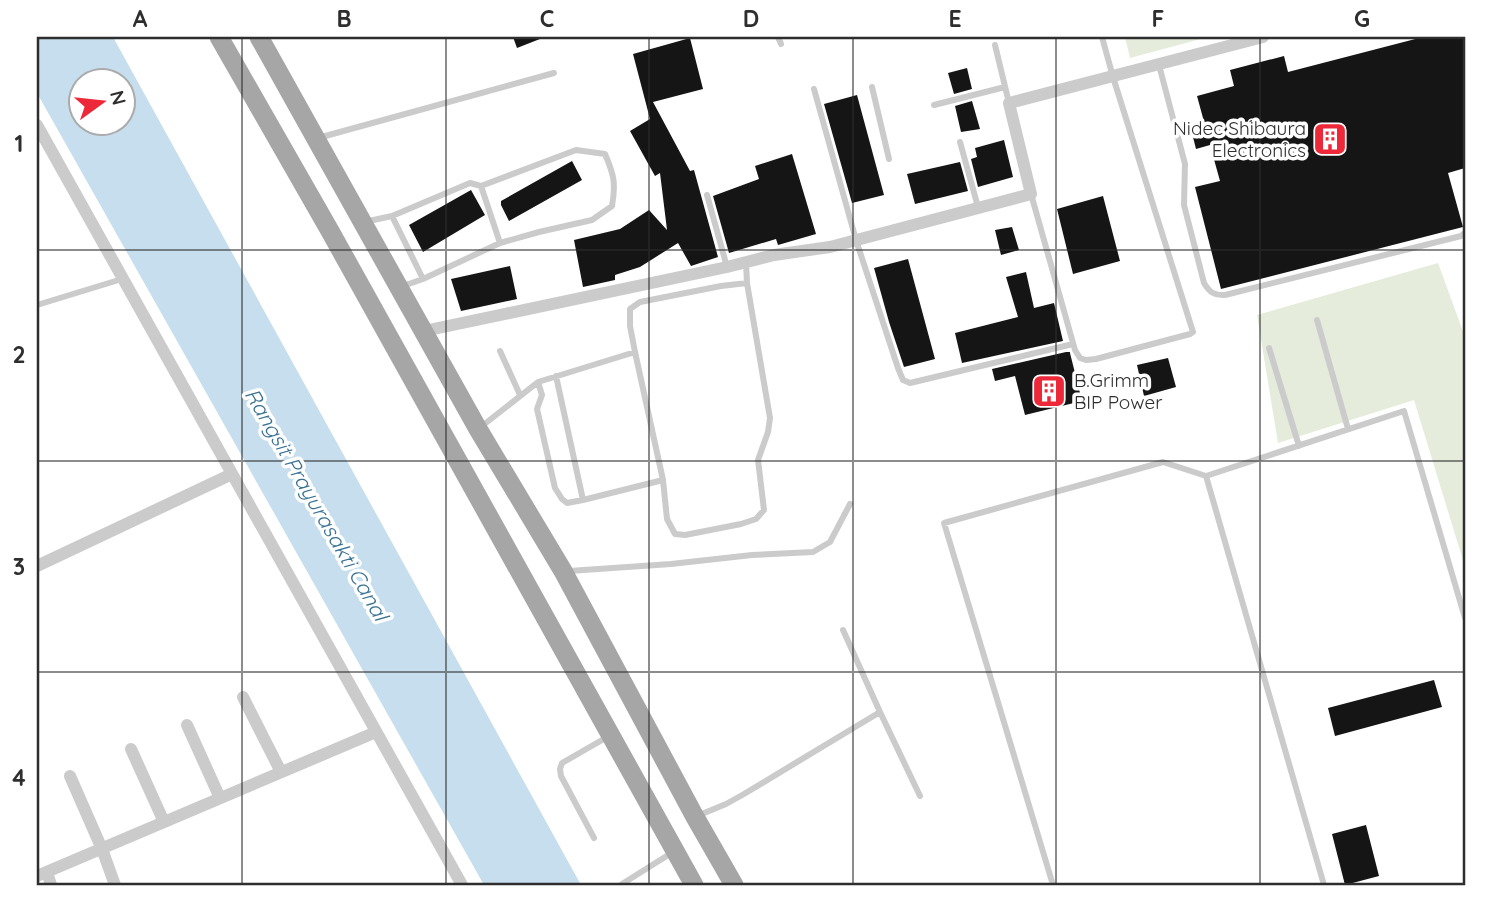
<svg xmlns="http://www.w3.org/2000/svg" width="1502" height="922" viewBox="0 0 1502 922" font-family="Quicksand,sans-serif">
  <rect width="100%" height="100%" fill="#fff"/>
  <path fill="#e5ecdb" d="M1125,37h83l-78,21z
    M1438,263l27,74v230l-51,-167 -136,43 -21,-128z"/>
  <path fill="#c6deed" fill-rule="evenodd" d="M37,37h76l468,848h-97l-447,-792zM80,80h42v42h-42z"/>
  <path fill="#151515" d="M513,37h32l-28,11z
    M1423,37h42v131l-17,5 15,54 -242,62 -26,-102 25,-6 -10,-36 -14,4 -4,-16 14,-4 -9,-33 37,-10 -4,-16 54,-14 4,16z
    M690,38l13,51 -50,13 37,69 4,-1 24,87 -27,9 -13,-23 -38,24 -25,8v5l-32,7 -9,-47 46,-11 29,-19 18,20 -7,-57 -5,3 -25,-45 20,-12 -17,-65z
    M967,68l5,21 -18,5 -6,-21z
    M857,95l27,100 -32,8 -28,-99z
    M972,101l8,28 -19,3 -6,-26z
    M1004,140l9,37 -35,10 -7,-28 6,-2 -2,-9z
    M792,154l24,80 -38,11 -2,-6 -47,14 -16,-57 46,-17 -4,-13z
    M572,161l10,19 -73,41 -8,-16v-4z
    M960,162l8,29 -53,13 -8,-30z
    M471,190l14,25 -62,37 -14,-27z
    M1103,196l17,65 -47,13 -16,-65z
    M1012,227l7,23 -18,5 -6,-25z
    M908,259l27,100 -31,8 -15,-45 -15,-54z
    M510,266l7,33 -56,12 -10,-32z
    M1026,272l8,36 20,-5 9,38 -101,22 -7,-30 63,-16 -12,-40z
    M1066,352h4v1l12,48 -57,14 -10,-39 -20,5 -3,-12z
    M1168,358l8,29 -32,9 -7,-31z
    M1434,680l8,27 -107,29 -7,-28z
    M1366,825l13,51 -34,9 -13,-51z"/>
  <g fill="none" stroke-linecap="round" stroke-linejoin="round">
    <path stroke="#cbcbcb" stroke-width="6" d="M778,37l3,7
      M995,45l14,58
      M1159,65l26,99 -1,41 20,78c6,10 10,12 21,12l236,-59 4,-3
      M872,87l17,72
      M814,89l42,151 42,128 5,12 7,3 163,-39
      M934,105l71,-18
      M318,138l236,-65
      M960,142l18,65
      M481,186l95,-36 29,4c9,21 11,29 7,52l-20,14 -53,12 -39,11
      M1031,194l44,156 5,8 6,2 10,-1 94,-25 3,-2 -80,-255 -11,-40
      M707,195l20,72
      M392,216l31,63
      M364,222l28,-6 78,-33 11,3 19,57 -77,36 -23,8
      M746,263l1,20 23,135 -2,14 -10,28 6,50 -8,9 -15,5 -56,11 -10,-1 -8,-15 -4,-39 -28,-128 -5,-26v-17l10,-7 81,-16 26,-3
      M37,305l85,-26
      M1317,320l31,109
      M1269,348l30,98
      M500,351l20,44
      M556,376l27,124 80,-20
      M538,382l4,13 -5,14 18,79 7,11 5,4 16,-3
      M482,426l56,-44 97,-30
      M569,571l102,-7 81,-9 61,-3 17,-10 20,-38
      M880,712l40,84
      M697,816l29,-12 18,-10 136,-82 -37,-82
      M594,838l-33,-62 -1,-7 2,-6 47,-27
      M622,884l51,-32
      M1053,885l-109,-362 219,-61 43,14
      M1324,885l-118,-409 198,-65 61,207"/>
    <path stroke="#cbcbcb" stroke-width="12" d="M37,125l425,760
      M424,331l303,-64 47,-12 56,-8 201,-53 -22,-91 254,-66
      M37,566l195,-92
      M243,697l38,75
      M187,725l33,73
      M131,749l33,73
      M70,776l32,73 13,36
      M47,872l4,13
      M37,876l339,-144"/>
    <path stroke="#a6a6a6" stroke-width="19" d="M219,37l111,194 364,654
      M259,37l219,392 85,142 132,246 39,68"/>
  </g>
  <path fill="none" stroke="#2e2e2e" stroke-width="2" stroke-opacity="0.55" d="M242,37v848M446,37v848M649,37v848M853,37v848M1056,37v848M1260,37v848M37,250h1428M37,461h1428M37,672h1428"/>
  <defs>
    <g id="building-square" transform="scale(1.75)"><rect x="-9" y="-9" width="18" height="18" rx="4" fill="#ed2839" stroke="#fff"/><path d="M-4-6H4V6H1V3H-1V6H-4ZM-2.5-4.3h1.7v1.8h-1.7ZM.8-4.3h1.7v1.8H.8ZM-2.5-1h1.7V.8h-1.7ZM.8-1h1.7V.8H.8Z" fill="#fff"/></g>
  </defs>
  <g fill-rule="evenodd">
    <use href="#building-square" x="1330" y="139"/>
    <use href="#building-square" x="1049" y="391"/>
  </g>
  <g text-anchor="middle" dominant-baseline="central" stroke-width="7" stroke-linejoin="round" paint-order="stroke">
    <g font-size="19" fill="#2e2e2e" stroke="#fff" text-anchor="end">
      <text x="1306" y="128">Nidec Shibaura<tspan x="1306" dy="22">Electronics</tspan></text>
      <text x="1074" y="380" text-anchor="start">B.Grimm<tspan x="1074" dy="22">BIP Power</tspan></text>
    </g>
    <g font-size="21" font-style="italic" fill="#387294" stroke="#fff">
      <text transform="translate(317 504) rotate(60)">Rangsit Prayurasakti Canal</text>
    </g>
  </g>
  <rect width="1502" height="922" fill="none" stroke="#ffffff" stroke-width="77"/>
  <g transform="translate(102 102) rotate(75)"><circle r="33" fill="#ffffff" stroke="#ababab" stroke-width="2"/>
  <path d="M0-5L12 26L0 18L-12 26Z" fill="#ed2839"/>
  <text y="-10" font-size="19" font-weight="bold" text-anchor="middle" fill="#2e2e2e">N</text>
  </g>
  <rect x="38" y="38" width="1426" height="846" fill="none" stroke="#2e2e2e" stroke-width="2.5"/>
  <g font-size="23" text-anchor="middle" font-weight="bold" fill="#2e2e2e">
    <text x="140" y="27">A</text>
    <text x="344" y="27">B</text>
    <text x="547" y="27">C</text>
    <text x="751" y="27">D</text>
    <text x="955" y="27">E</text>
    <text x="1158" y="27">F</text>
    <text x="1362" y="27">G</text>
    <text x="19" y="152">1</text>
    <text x="19" y="363">2</text>
    <text x="19" y="575">3</text>
    <text x="19" y="786">4</text>
  </g>
</svg>
